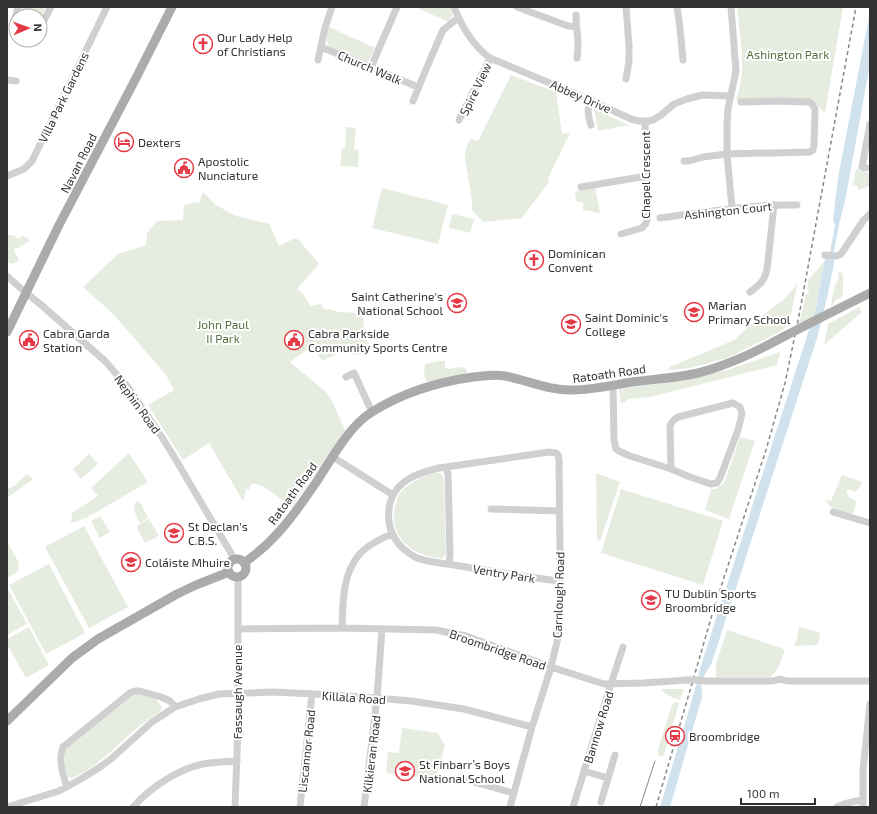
<svg xmlns="http://www.w3.org/2000/svg" width="877" height="814" viewBox="0 0 877 814" font-family="'Exo 2',sans-serif">
  <rect width="100%" height="100%" fill="#fff"/>
  <path fill="#e6ecdf" d="M19,7h27l-6,11v-2h-23z
    M415,7h35c3,6 3,10 -1,15z
    M737,7h106l-18,106 -13,-13 -11,-1 -65,1c3,-10 6,-20 6,-31 1,-20 -3,-42 -5,-62z
    M329,27l46,21 -6,12 -2,2 -4,-1 -33,-14c-6,-6 -3,-12 -1,-20z
    M511,75l45,17 6,42 8,-1 -21,43 -1,3 1,3 -27,36 -39,4 -11,-12v-9l-7,-43 1,-10 4,-9 8,2z
    M594,109l35,16 -31,6z
    M346,127l10,1 -2,21 5,1 -1,17 -18,-1 2,-18h3z
    M856,169l14,5v12l-12,4 -1,-4 -4,-1z
    M595,187l5,26 -17,-3v-7l-7,-2 -1,-9z
    M382,188l66,17 -10,39 -66,-16z
    M203,192l13,13 20,11 33,8 10,22 14,-7h5l21,25 -22,25c7,4 9,11 14,17l10,-2 1,3 4,3 5,-1c11,7 22,-1 32,9l1,18 -3,4h5l5,5 1,5c-9,3 -13,8 -22,2l-15,3 -13,6 -6,-10 -9,-1 -17,12 37,31 5,8 13,29 -53,77 -28,-20 -11,-4 -3,3 -1,4 -3,-1 -3,12 -34,-58 -26,17 -35,-55 26,-15 -8,-15 -30,-35 -24,-27 -29,-26 35,-33 28,-9 1,-12 10,-12 26,-1 1,-14 10,-4 5,1z
    M452,214l22,5 -4,14 -21,-5z
    M7,235h7l4,4 5,-3 5,2 1,3 -11,7 -5,1 6,11c-5,5 -7,4 -12,2z
    M824,262v1l-8,45 -3,10 -14,7 7,-31h2l1,-5h-2l1,-9z
    M839,272h2l2,3v20c-2,4 -7,3 -9,7v3h-3c2,-8 2,-20 8,-26l-1,-5z
    M798,280l-9,45 -11,8 -51,25 -36,10 -24,2 3,-3 64,-27 16,-15 33,-25 12,-13z
    M859,307l3,5 -38,33 4,-21z
    M780,352l-3,13 -127,32 -21,2 -8,5 -2,-15 39,-5 70,-14z
    M439,361h6v7l3,1 15,-2 4,3 -1,4 -30,8 -10,-1 -2,-9 1,-8z
    M740,437l15,4 -26,78 -24,-9 6,-21h5l8,-6z
    M129,453l19,29 -62,36 -15,5 1,-10 26,-17 -7,-8z
    M89,454l9,10 -17,15 -8,-10z
    M435,473c8,-1 8,4 9,10l2,71 -3,4c-29,0 -55,-21 -48,-51 2,-7 4,-14 10,-19 9,-8 19,-12 30,-15z
    M596,473l24,9 -20,59 -3,-1z
    M27,474l6,5 -26,19v-9l7,-3z
    M842,475l20,7c-2,5 -4,8 -8,10l-4,-3 -3,1c0,7 4,9 10,11l-4,12 -5,2 -18,-8 -4,-7 5,1z
    M621,489l102,32 -20,64 -102,-32z
    M136,501l5,3 7,14 -8,5c-4,-8 -8,-13 -4,-22z
    M100,516l10,16 -10,6 -9,-17z
    M149,519l10,17 -14,7 -8,-15 1,-3z
    M84,526l44,81 -39,21 -44,-81z
    M7,542l11,19 1,8 -3,4 -9,5z
    M49,564l36,69 -39,21 -37,-69z
    M7,587l20,37 -20,11z
    M29,627l20,38 -23,13 -19,-34v-5z
    M799,627l20,5 1,6 -3,7 -23,1 3,-7z
    M727,630l57,19v4l-7,17 -6,7h-55v-13z
    M661,689h23l-4,11c-7,-2 -15,-5 -19,-11z
    M139,694c10,1 18,4 23,13l-2,5c-32,17 -54,52 -88,66l-4,-1 -3,-10v-17l67,-54z
    M677,702l2,1 -15,52 -3,2 -3,-2v-6l14,-44 2,-2z
    M402,728l36,5 7,13 -10,34 -49,-7 2,-21 11,1z"/>
  <path fill="#cfe2ee" d="M870,12v52l-25,137 -5,19 -6,31v13l-9,43 -8,31 -106,327c-9,12 -10,17 -9,32l-32,110h-10l37,-124 3,-14 23,-72 93,-289 8,-45 1,-4 5,-7 5,-26 -2,-7 5,-41z"/>
  <g fill="none" stroke-linecap="round" stroke-linejoin="round">
    <path stroke="#d0d0d0" stroke-width="7" d="M454,7c8,20 18,38 36,51l100,42 41,19 8,2h9l5,-1 8,-5 13,-11 13,-5 15,-4 29,1
      M517,7l51,19 8,1
      M677,7l3,21 3,32
      M731,7l5,64 -8,38 -1,16v29l5,54
      M576,15c0,15 4,28 1,43
      M15,19l3,-12
      M40,24l4,-4 7,-13
      M321,47l97,40
      M318,60l7,-32 7,-21
      M371,67l26,-60
      M626,79l3,-18v-15l-3,-39
      M7,80l9,1
      M590,100c-3,7 -2,18 1,25
      M413,101l14,-34 16,-37 15,-12
      M459,120l31,-62
      M684,161h5l14,-4 24,-3 83,-2 3,-2 1,-4 1,-37 -3,-5 -3,-2 -31,-1 -37,1
      M866,168l-4,-1 8,-43
      M7,176l17,-7 8,-8 75,-154
      M581,187l66,-11
      M660,218c45,-6 91,-14 137,-13
      M621,234l21,-6 4,-5 2,-6 -3,-95
      M825,255l11,1 5,-2 22,-33 7,-7
      M7,276l19,17 13,10 66,58 22,25 33,48 13,21 62,105
      M750,292c10,-8 13,-9 17,-22l7,-65
      M346,377l8,-4 18,39
      M613,385l1,55 2,9 3,2 11,5 41,13 19,8 21,7 6,-1 3,-5 18,-48 4,-16 -2,-7 -7,-4 -55,14c-4,2 -6,4 -8,9l1,43
      M333,457l60,38
      M446,467l2,7 2,80 -1,10
      M491,509l68,2
      M833,512l37,11
      M342,628c1,-24 0,-52 16,-72 7,-9 23,-18 34,-22
      M238,629l104,-1 94,2 30,6 85,31 53,17 39,-1 45,-3
      M697,680l10,1h66l7,-2 7,2h83
      M584,771l24,7
      M460,778l53,15
      M67,787c-4,-12 -9,-28 -4,-40l67,-54 5,-2h5l21,6 9,4 5,6
      M601,802l14,-47
      M7,807l52,-16 22,-12 19,-12 11,-8 41,-37 23,-15 24,-8 20,-5 54,-2 62,3 40,3 36,3 53,8 68,18
      M133,807c17,-19 45,-38 70,-43 11,-2 23,-2 34,-3
      M235,807l3,-81v-149
      M300,807l12,-113
      M364,807l13,-109 5,-69
      M510,807l22,-80 19,-60 8,-34 1,-80 -1,-93 -1,-5 -2,-2 -7,-1 -110,16c-21,5 -43,12 -49,35 -5,24 4,42 25,54 9,5 28,6 39,8 35,6 70,12 106,16
      M573,807l36,-117 14,-43
      M837,807c8,-4 17,-6 26,-7
      M863,807v-37l7,-66"/>
    <path stroke="#ababab" stroke-width="9" d="M820,318l50,-25
      M7,332l52,-107 76,-145 37,-73
      M228 568a9 9 0 1 1 18 0a9 9 0 1 1-18 0Z
      M244,563c11,-8 22,-17 31,-27 16,-16 29,-36 42,-55 15,-23 32,-55 55,-69 30,-19 66,-30 101,-35 11,-1 21,-3 32,-1 22,4 45,15 68,14 19,0 40,-5 59,-8 22,-3 45,-4 66,-9 31,-8 59,-22 87,-37
      M7,721l65,-63 26,-19 79,-45 19,-9 33,-13"/>
    <path stroke="#888" stroke-width="1" d="M640,807l15,-46"/>
    <path stroke="#888" stroke-width="1.5" stroke-dasharray="4 3" stroke-linecap="butt" d="M656,807l58,-199 52,-158 19,-67 13,-62 58,-314"/>
    <path stroke="#d0d0d0" stroke-width="7" d="M688,680h9"/>
    <path stroke="#ababab" stroke-width="9" d="M785,336l35,-18"/>
  </g>
  <defs>
    <g id="church-ring" transform="scale(1)"><circle r="9.5" fill="#fff" stroke="#e63946" stroke-width="1.5"/><path d="M-1.2-6h2.4v3.5h3.3v2.4h-3.3V6h-2.4V-.1h-3.3v-2.4h3.3Z" fill="#e63946"/></g>
    <g id="hotel-ring" transform="scale(1)"><circle r="9.5" fill="#fff" stroke="#e63946" stroke-width="1.5"/><path d="M-6-4.5h1.5V1H6V5H4.5V3h-9V5H-6ZM-4 0a1.8 1.8 0 1 1 3.6 0ZM.5 0V-2.5h3Q6-2.5 6 0Z" fill="#e63946"/></g>
    <g id="civic-ring" transform="scale(1)"><circle r="9.5" fill="#fff" stroke="#e63946" stroke-width="1.5"/><path d="M-.6-6.5H3V-4.5H.6V-3L4-1V1h2V6H-6V1h2V-1L-.6-3ZM-1.2 2.5V6h2.4V2.5Z" fill="#e63946"/></g>
    <g id="school-ring" transform="scale(1)"><circle r="9.5" fill="#fff" stroke="#e63946" stroke-width="1.5"/><path d="M0-5L7-2L0 1L-7-2ZM-4 1L0 2.5L4 1V4Q0 6-4 4Z" fill="#e63946"/></g>
    <g id="university-ring" transform="scale(1)"><circle r="9.5" fill="#fff" stroke="#e63946" stroke-width="1.5"/><path d="M0-5L7-2L0 1L-7-2ZM-4 1L0 2.5L4 1V4Q0 6-4 4Z" fill="#e63946"/></g>
    <g id="station-ring" transform="scale(1)"><circle r="9.5" fill="#fff" stroke="#e63946" stroke-width="1.5"/><path d="M-3-6H3Q5-6 5-4V2Q5 4 3 4L4.5 6H3L1.5 4h-3L-3 6H-4.5L-3 4Q-5 4-5 2V-4Q-5-6-3-6ZM-3.5-4v3h7v-3ZM-3.5 1v1.5H-2V1ZM2 1v1.5H3.5V1Z" fill="#e63946"/></g>
  </defs>
  <g fill-rule="evenodd">
    <use href="#church-ring" x="203" y="44"/>
    <use href="#hotel-ring" x="124" y="142"/>
    <use href="#civic-ring" x="184" y="168"/>
    <use href="#church-ring" x="534" y="260"/>
    <use href="#school-ring" x="457" y="303"/>
    <use href="#school-ring" x="694" y="312"/>
    <use href="#school-ring" x="571" y="324"/>
    <use href="#civic-ring" x="29" y="340"/>
    <use href="#civic-ring" x="294" y="340"/>
    <use href="#school-ring" x="174" y="533"/>
    <use href="#school-ring" x="131" y="562"/>
    <use href="#university-ring" x="651" y="600"/>
    <use href="#station-ring" x="675" y="736"/>
    <use href="#school-ring" x="405" y="771"/>
  </g>
  <g text-anchor="middle" dominant-baseline="central" stroke-width="4" stroke-linejoin="round" paint-order="stroke">
    <g font-size="12" fill="#333" stroke="#fff" text-anchor="start">
      <text x="217" y="37">Our Lady Help<tspan x="217" dy="14">of Christians</tspan></text>
      <text x="138" y="142">Dexters</text>
      <text x="198" y="161">Apostolic<tspan x="198" dy="14">Nunciature</tspan></text>
      <text x="548" y="253">Dominican<tspan x="548" dy="14">Convent</tspan></text>
      <text x="443" y="296" text-anchor="end">Saint Catherine's<tspan x="443" dy="14">National School</tspan></text>
      <text x="708" y="305">Marian<tspan x="708" dy="14">Primary School</tspan></text>
      <text x="585" y="317">Saint Dominic's<tspan x="585" dy="14">College</tspan></text>
      <text x="43" y="333">Cabra Garda<tspan x="43" dy="14">Station</tspan></text>
      <text x="308" y="333">Cabra Parkside<tspan x="308" dy="14">Community Sports Centre</tspan></text>
      <text x="188" y="526">St Declan's<tspan x="188" dy="14">C.B.S.</tspan></text>
      <text x="145" y="562">Coláiste Mhuire</text>
      <text x="665" y="593">TU Dublin Sports<tspan x="665" dy="14">Broombridge</tspan></text>
      <text x="689" y="736">Broombridge</text>
      <text x="419" y="764">St Finbarr’s Boys<tspan x="419" dy="14">National School</tspan></text>
    </g>
    <g font-size="12" fill="#56703f" stroke="#fff">
      <text x="788" y="54">Ashington Park</text>
      <text x="223" y="324">John Paul<tspan x="223" dy="14">II Park</tspan></text>
    </g>
    <g font-size="12" fill="#333" stroke="#fff">
      <text transform="translate(370 67) rotate(23)">Church Walk</text>
      <text transform="translate(475 89) rotate(-64)">Spire View</text>
      <text transform="translate(581 96) rotate(24)">Abbey Drive</text>
      <text transform="translate(63 97) rotate(-64)">Villa Park Gardens</text>
      <text transform="translate(78 163) rotate(-63)">Navan Road</text>
      <text transform="translate(645 175) rotate(-90)">Chapel Crescent</text>
      <text transform="translate(728 210) rotate(-6)">Ashington Court</text>
      <text transform="translate(609 373) rotate(-8)">Ratoath Road</text>
      <text transform="translate(138 404) rotate(54)">Nephin Road</text>
      <text transform="translate(292 493) rotate(-54)">Ratoath Road</text>
      <text transform="translate(504 573) rotate(9)">Ventry Park</text>
      <text transform="translate(558 595) rotate(-88)">Carnlough Road</text>
      <text transform="translate(498 649) rotate(19)">Broombridge Road</text>
      <text transform="translate(237 692) rotate(-90)">Fassaugh Avenue</text>
      <text transform="translate(354 697) rotate(4)">Killala Road</text>
      <text transform="translate(598 727) rotate(-73)">Bannow Road</text>
      <text transform="translate(306 751) rotate(-84)">Liscannor Road</text>
      <text transform="translate(371 754) rotate(-83)">Kilkieran Road</text>
    </g>
  </g>
  <rect width="877" height="814" fill="none" stroke="#333333" stroke-width="16"/>
  <g transform="translate(28 28) rotate(88)"><circle r="19" fill="#ffffff" stroke="#adadad"/>
  <path d="M0-3L7 15L0 10L-7 15Z" fill="#e63946"/>
  <text y="-6" font-size="11" font-weight="bold" text-anchor="middle" fill="#333333">N</text>
  </g>
  <path d="M741 798v6h74v-6" fill="none" stroke="#333333" stroke-width="2"/>
  <text x="747" y="798" font-size="12" fill="#333333" stroke="#ffffff" stroke-width="3" paint-order="stroke">100 m</text>
</svg>
